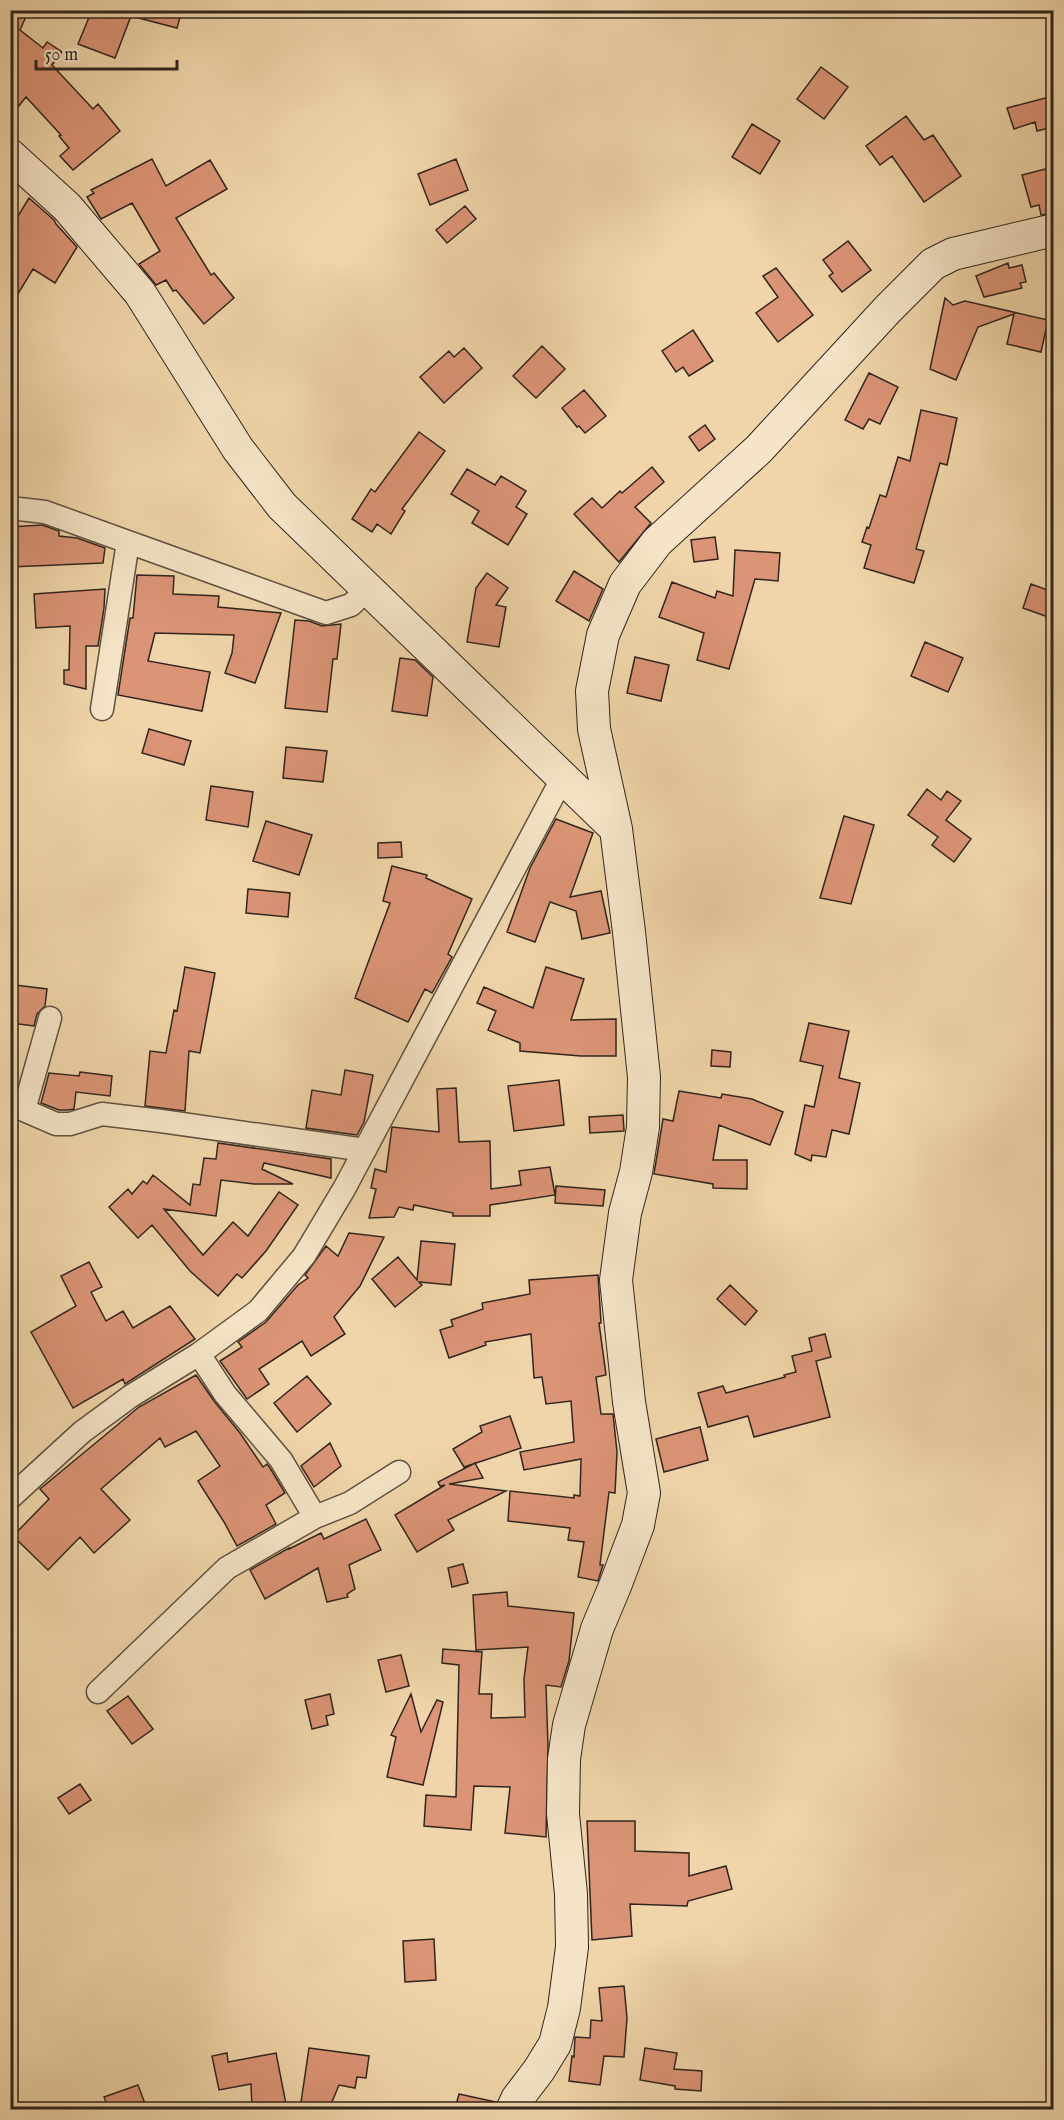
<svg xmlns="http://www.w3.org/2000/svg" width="1064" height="2120" viewBox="0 0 1064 2120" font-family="'IM FELL English',serif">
  <rect width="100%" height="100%" fill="#efd5a9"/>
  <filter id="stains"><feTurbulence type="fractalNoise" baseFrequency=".00333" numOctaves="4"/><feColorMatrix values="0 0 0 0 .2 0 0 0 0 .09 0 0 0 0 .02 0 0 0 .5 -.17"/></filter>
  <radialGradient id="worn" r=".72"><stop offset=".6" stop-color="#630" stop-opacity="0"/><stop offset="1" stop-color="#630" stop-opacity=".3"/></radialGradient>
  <path fill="#db9476" stroke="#31251f" stroke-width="1.5" d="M10,10h19l-9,20 23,18 4,-6 15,10 -10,13 41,44 5,-5 22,27 -47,39 -13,-14 9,-8 -10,-12 2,-1 -35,-38 -16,20z
    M92,10h25l12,5v-5h53l-5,18 -46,-12 -16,42 -37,-14z
    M821,67l27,20 -24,32 -27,-20z
    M1053,96v31l-16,4 -2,-9 -21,7 -7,-21z
    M906,116l18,24 9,-5 28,41 -37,26 -32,-46 -12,9 -14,-19z
    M752,124l28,17 -20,33 -28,-17z
    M152,159l14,27 44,-26 17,29 -51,29 35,57 3,-2 20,25 -30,26 -28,-34 -3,1 -7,-11 -10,5 -17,-21 21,-13 -28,-48 -31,16 -14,-22 7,-4 -3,-3z
    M456,159l12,31 -38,15 -12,-31z
    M1053,167v46l-12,2 -2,-10 -8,2 -9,-32z
    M29,198l25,22 2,4 21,23 -22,36 -22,-14 -23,38v-74l2,-7z
    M465,206l11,13 -29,24 -11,-13z
    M848,241l23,29 -29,22 -13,-16 4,-3 -10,-13z
    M1008,263l1,5 13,-3 4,17 -6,1 2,5 -38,9 -8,-21z
    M776,268l37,47 -35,27 -22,-29 22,-16 -15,-21z
    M945,298l8,7 12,-4 83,19 -7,32 -34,-8 7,-30 -36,13 -22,53 -26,-11z
    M693,330l20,31 -24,15 -6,-9 -7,5 -14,-21z
    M542,346l23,23 -29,29 -23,-22z
    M464,348l18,20 -38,35 -24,-26 29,-26 5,6z
    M869,373l29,14 -18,37 -11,-5 -6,10 -18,-9z
    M584,390l22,26 -21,17 -6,-7 -2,1 -15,-19z
    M921,410l36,8 -10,47 -7,-2 -24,86 8,2 -10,32 -50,-15 7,-23 -9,-3 5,-15 2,1 11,-33 6,2 12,-40 12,4z
    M705,425l10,14 -16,12 -10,-14z
    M419,432l26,19 -43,58 3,2 -14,23 -14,-10 -5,8 -20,-13 19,-30 4,3z
    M652,467l12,15 -29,25 16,16 -32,39 -45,-48 18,-16 10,10 18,-17 2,2z
    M467,469l28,16 6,-9 25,15 -10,16 11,7 -19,31 -36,-22 7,-12 -28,-17z
    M42,525l17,6v5l18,2 28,10 -2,15 -93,4v-40z
    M715,537l3,22 -24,3 -3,-22z
    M735,550l45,3 -2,28 -23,-2 -26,90 -32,-9 7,-27 -45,-16 13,-35 43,16 2,-7 16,5z
    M574,571l29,18 -14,32 -33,-20z
    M487,573l21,15 -12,17 10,2 -7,40 -32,-5 9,-54z
    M137,575l37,1 -1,18 46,2 -1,11 63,6 -26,70 -30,-10 7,-20 2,-18 -79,-2 -7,28 62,11 -8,39 -84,-16 12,-77h3z
    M1031,584l22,8v10l-5,15 -25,-9z
    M105,589l-1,19 -6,38h-12v43l-22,-5v-14h5l1,-44 -34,2 -2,-34z
    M295,620l14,1 13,5 19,-2 -4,35h-4l-6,53 -42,-4z
    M925,642l38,16 -15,34 -37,-16z
    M635,657l34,8 -8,36 -34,-8z
    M400,658l15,2 18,17 -6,39 -35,-5z
    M149,729l42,12 -7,24 -42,-12z
    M286,747l41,4 -4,31 -40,-4z
    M211,786l42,6 -5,35 -42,-7z
    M927,789l14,11 6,-9 14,10 -15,19 25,19 -17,23 -22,-17 6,-8 -30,-22z
    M844,816l30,9 -23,79 -31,-6z
    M556,819l37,14 -23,64 31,-6 9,42 -28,6 -6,-28 -26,-9 -15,40 -28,-10 23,-64z
    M266,821l46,14 -13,40 -46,-14z
    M401,842l1,15 -24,1v-15z
    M392,866l35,9 -1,3 46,21 -24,55 4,3 -20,36 -7,-4 -17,33 -53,-24 35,-95 -7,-2z
    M248,889l42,4 -2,24 -42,-4z
    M185,967l30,6 -15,80 -11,-2 -4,60 -40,-5 5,-55 16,2 8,-43 3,1z
    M546,967l38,12 -13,41 45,-1v37h-35l-61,-5v-8l-32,-13 8,-19 -19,-8 7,-16 49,21z
    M15,985l32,4 -2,17 -8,8 -3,12 -23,-3z
    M809,1023l40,8 -10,47 21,5 -11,51 -17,-4 -6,27 -14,-2 -1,6 -16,-7 10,-49 9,2 9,-41 -23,-5z
    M712,1050l19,2 -1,15 -19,-1z
    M345,1070l28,5 -9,47 -7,13 -51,-7 6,-38 29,5z
    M80,1072l32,4 -2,20 -34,-4 -2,17 -6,1h-9l-18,-7 8,-30 30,3z
    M559,1080l5,45 -50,6 -6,-45z
    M456,1088l3,54 31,-1 1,48 30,-4 -2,-14 31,-4 5,28 -65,10v11h-37v-3l-39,-8 -1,5 -14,-3 -5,10 -25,1 7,-29 -5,-1 4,-19 11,3 6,-45 47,5 -2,-43z
    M679,1091l42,7 1,-4 30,5 31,13 -13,33 -51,-20 -6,35h34v29l-34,-1v-4l-59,-10 9,-55 10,2z
    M623,1115l1,16 -34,2 -1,-16z
    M218,1143l113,16v19l-67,-15 -2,6 31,15h-39l-33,-4 -5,36 -52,-7 39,46 30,-33 15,14 31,-44 19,13 -32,46 -24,27 -5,-4 -19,22 -28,-25 -38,-46 -14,13 -29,-31 19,-18 4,5 11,-13 4,3 6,-9 37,30 3,-21 7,1 4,-27 12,1z
    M556,1186l49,4 -2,16 -48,-3z
    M349,1233l35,4 -24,49 -26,31 11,17 -34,22 -9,-15 -43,28 10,15 -22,15 -27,-38 22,-14 -4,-5 28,-20 32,-37 10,-7 -3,-3 21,-29 12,10z
    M421,1241l34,3 -4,41 -32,-3 3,3 -27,22 -23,-28 26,-22 19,23z
    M89,1262l13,25 -11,5 15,29 17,-10 10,17 37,-22 25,33 -70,45 -2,-5 -50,29 -42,-76 45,-26 -15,-30z
    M598,1275l3,48h-2l7,52 -10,2 5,37h12l4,38 -2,41 -6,-1 -9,73h3l-5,16 -20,-4 6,-35 -16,-2 2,-12 -62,-7 2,-30 64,7v-3l6,1 1,-37 -57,11 -4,-18 54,-10 -3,-41 -25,3 -4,-27 -8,1 -3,-44 -46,8 1,3 -37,13 -9,-28 13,-4 -2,-6 32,-11 -1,-6 48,-9 -1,-14z
    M730,1285l27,26 -12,14 -28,-26z
    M825,1334l6,23 -15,4 14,56 -76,20 -6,-21 -40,11 -10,-34 25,-7 3,7 59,-16 -1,-2 12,-3 -4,-16 20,-5 -3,-13z
    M196,1375l18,26 26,32 23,34 4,-3 3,4 15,25 -19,12 10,19 -39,22 -13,-24 -26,-41 22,-15 -24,-35 -31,16 -5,-9 -59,51 29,31 -36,33 -14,-16 -32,33 -35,-34 36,-37 -9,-10 99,-82z
    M307,1376l24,28 -34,28 -23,-29z
    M510,1416l11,32 -57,19 -11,-18 29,-17 -2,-6z
    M700,1427l8,33 -44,12 -8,-33z
    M330,1443l11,23 -27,21 -13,-21z
    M475,1463l8,15 -34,6 57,7 -58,29 6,10 -37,22 -22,-37 50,-30 -5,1 -2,-4z
    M366,1519l15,31 -32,15 6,24 -8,5 1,3 -21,5 -9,-34 -53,31 -15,-29 39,-22v1l32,-16 3,6z
    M463,1564l5,19 -16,4 -4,-19z
    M507,1592l1,14 66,7 -5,48 -8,26 -15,-2 2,62 -2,90 -41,-4 5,-46 -36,-1 -3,44 -47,-4 2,-31 30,2 3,-132 -17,-2 1,-14 39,3 -3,42h13l-1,24 34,-1 -1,-38 4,-32 -52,3 -3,-55z
    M401,1655l8,31 -23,6 -8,-32z
    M330,1694l4,20 -8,2 2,9 -16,4 -7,-29z
    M411,1694l10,38 16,-32 6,2 -20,83 -36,-8 9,-40 -5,-2z
    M128,1696l25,33 -21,15 -25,-33z
    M80,1784l11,16 -22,14 -11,-16z
    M587,1821h48v30l54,2v23l37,-10 6,23 -44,12 -1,5 -57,-2 2,32 -40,4z
    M434,1939l2,41 -31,2 -2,-41z
    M624,1986l3,32 -3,39 -20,-1 -4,29 -31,-4 3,-25 2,1 1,-20 15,1 1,-18 11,1 -3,-33z
    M309,2048l60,8 -3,22 -9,-1 -2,11 -16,-3 -10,24h-29z
    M645,2048l32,5 -3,16 28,2 -1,20 -26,-2v-3l-35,-6z
    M227,2053l1,9 48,-9 11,56h-35l-1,-25 -32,6 -7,-34z
    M138,2085l9,24h-38l-5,-12z
    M459,2094l37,8 -2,7h-39z"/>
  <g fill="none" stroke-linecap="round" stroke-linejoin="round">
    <g stroke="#605142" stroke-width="25">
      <path id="minor" d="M19,509l26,3 83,30
        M102,709l26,-167 198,71 25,-8 17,-16
        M10,1104l46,20h14l32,-10 59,7 204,29
        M24,1110l26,-92
        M199,1354l26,40 56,66 34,57
        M10,1498l72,-66 49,-36 68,-42 59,-43 46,-55 40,-67 219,-412
        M98,1692l129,-124 88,-51 35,-14 49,-31"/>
    </g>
    <g stroke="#31251f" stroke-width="34">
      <path id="secondary" d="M10,155l57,52 73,86 98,156 44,57 334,323
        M512,2110l5,-11 22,-29 16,-26 9,-36 8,-61 -1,-53 -8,-80 1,-55 5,-34 28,-96 18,-43 23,-61 6,-32 -15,-91 -13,-122 9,-67 11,-41 7,-45 1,-50 -15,-145 -13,-103 -22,-100 -2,-38 11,-56 22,-51 32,-42 102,-93 129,-140 45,-45 20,-10 101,-24"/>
    </g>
    <use href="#minor" stroke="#f5e4c7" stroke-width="22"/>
    <use href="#secondary" stroke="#f5e4c7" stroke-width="32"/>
  </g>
  <rect width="1064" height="2120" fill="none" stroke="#efd5a9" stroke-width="36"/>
  <rect x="12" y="12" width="1040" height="2096" fill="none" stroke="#31251f" stroke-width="3"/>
  <rect x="18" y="18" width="1028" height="2084" fill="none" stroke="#31251f" stroke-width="1.5"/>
  <path d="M36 60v9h141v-9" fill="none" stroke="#31251f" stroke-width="3"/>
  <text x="45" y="60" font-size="18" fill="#31251f" stroke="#f5e4c7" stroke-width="4.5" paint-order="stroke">50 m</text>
  <rect width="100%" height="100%" filter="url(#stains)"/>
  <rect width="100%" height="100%" fill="url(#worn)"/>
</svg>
